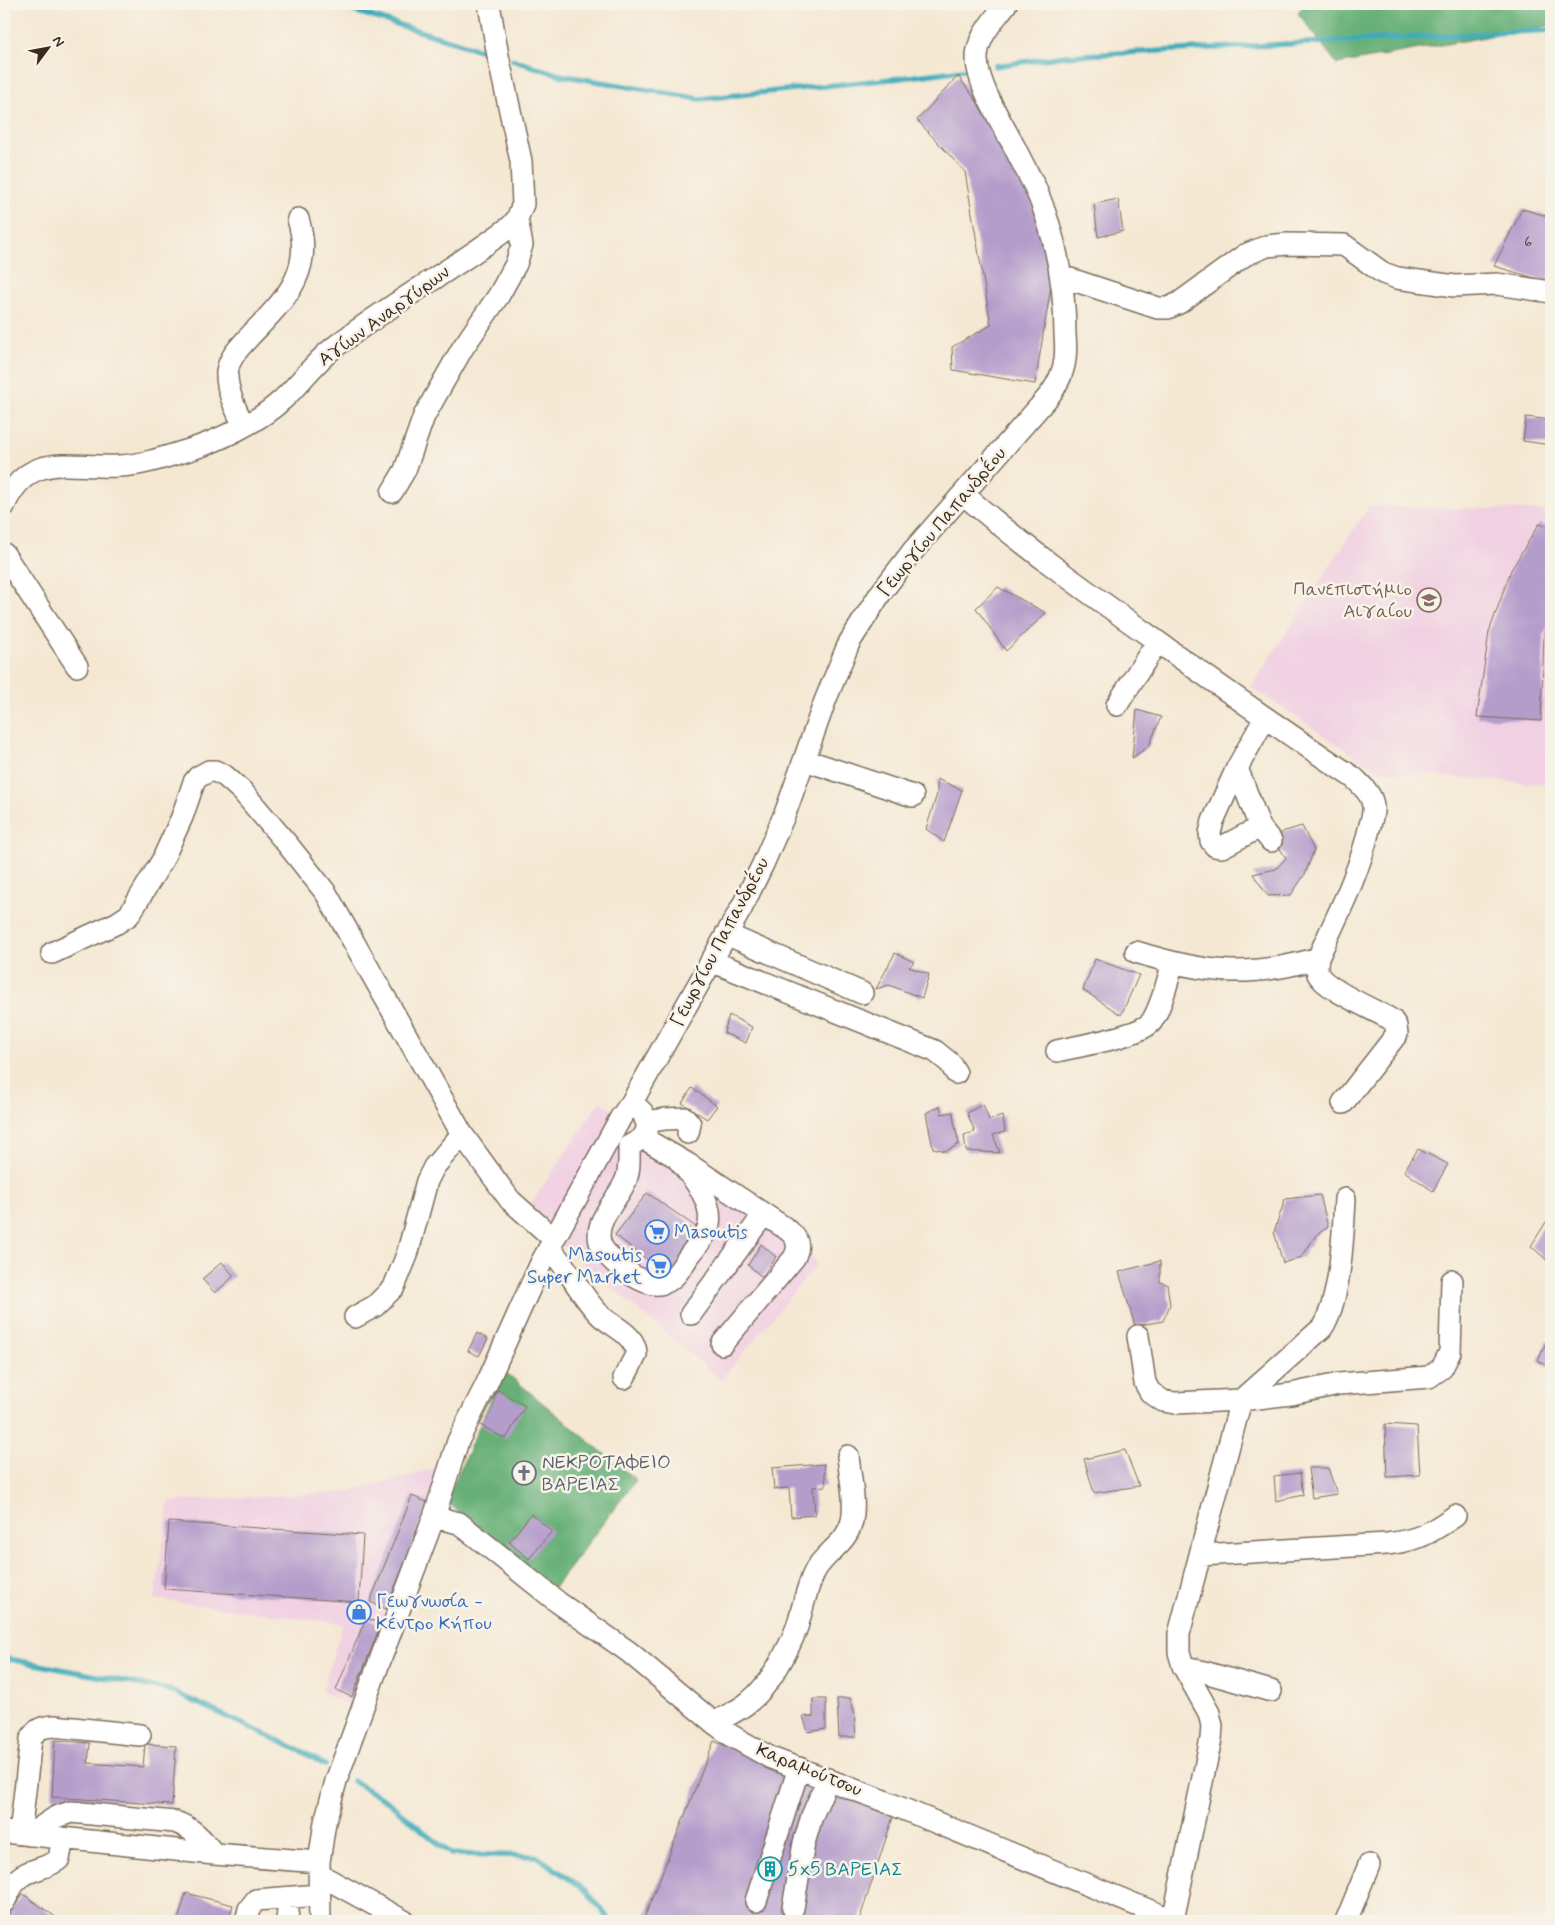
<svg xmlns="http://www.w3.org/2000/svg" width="1555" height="1925" viewBox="0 0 1555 1925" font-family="Mynerve,sans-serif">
  <rect width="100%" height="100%" fill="#f7f3e8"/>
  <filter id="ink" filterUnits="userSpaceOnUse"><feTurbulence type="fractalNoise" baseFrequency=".02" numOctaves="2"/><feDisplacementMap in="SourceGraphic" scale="10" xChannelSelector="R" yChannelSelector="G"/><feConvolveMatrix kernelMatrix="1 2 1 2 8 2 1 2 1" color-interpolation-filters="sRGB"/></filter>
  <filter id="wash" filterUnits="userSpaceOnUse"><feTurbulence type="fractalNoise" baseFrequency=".0096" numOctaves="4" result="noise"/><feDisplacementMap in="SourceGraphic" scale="20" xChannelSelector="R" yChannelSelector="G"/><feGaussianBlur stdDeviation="1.12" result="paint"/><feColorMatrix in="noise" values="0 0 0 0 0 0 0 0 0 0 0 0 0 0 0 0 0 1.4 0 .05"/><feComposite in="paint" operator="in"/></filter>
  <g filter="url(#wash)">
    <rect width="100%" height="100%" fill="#f4e8d3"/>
    <path fill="#f1d0e2" d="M1369,506l164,4 18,3v272l-173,-14 -127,-84z
      M600,1101l206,145 11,18 -96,116 -196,-167z
      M447,1465l-91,245 -34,-18 21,-68 -188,-25 14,-98 177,-9z"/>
    <path fill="#68b078" stroke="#526d4b" d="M1304,4h247v21l-214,39 -39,-51z
      M504,1371l132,109 -82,108 -62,-47 -46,-40z"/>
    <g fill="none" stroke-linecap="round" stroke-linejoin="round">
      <path stroke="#3cabba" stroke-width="5.5" d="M332,4l151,47
        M513,60l47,15 140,24 201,-21 62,-8
        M995,66l70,-10 486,-26
        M4,1658l165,32 134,62 22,13
        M353,1781l35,21 63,52 85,2 51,35 23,30"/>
    </g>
    <g id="blocks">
      <path fill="#b49ccb" d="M958,76l56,76 41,110 -20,122 -82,-14 -1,-23 39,-22 -26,-153 -48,-52z
        M1118,199l5,32 -25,6 -4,-33z
        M1522,209l29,8v53l-3,12 -54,-16z
        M1526,417l25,3v25l-28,-4z
        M1539,524l12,3v92l-7,15 -3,87 -64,-4 12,-85 22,-62z
        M998,587l48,26 -40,38 -30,-43z
        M1137,710l24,7 -12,29 -17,12z
        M937,779l25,11 -18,52 -18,-13 11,-35z
        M1302,826l12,24 -9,24 -14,21 -23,1 -15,-22 23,-5 10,-11 -9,-14 5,-12z
        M895,953l19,9 -5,5 20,7 -7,24 -33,-13 -13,4z
        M1095,959l44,16 -18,40 -38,-25z
        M729,1015l23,12 -6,16 -22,-10z
        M692,1088l25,18 -10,13 -25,-16z
        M983,1104l6,16 14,-4 2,16 -12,3 7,18 -34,-2 -2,-16 11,-3 -8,-19z
        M940,1106l2,8 11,-2 1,10 5,22 -13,7 -13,-3 -7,-35z
        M1418,1149l30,15 -15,27 -29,-20z
        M647,1193l52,36 -29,48 -55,-42z
        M1320,1195l8,32 -12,8 -14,22 -19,6 -9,-31 11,-33z
        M1546,1222l5,4v38l-20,-18z
        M761,1244l15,13 -14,20 -14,-12z
        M1160,1261v21l7,2 3,21 -7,16 -28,5 -16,-54z
        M222,1262l12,14 -19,17 -13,-14z
        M477,1333l11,6 -9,17 -11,-5z
        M1547,1340l4,3v25l-13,-7z
        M498,1390l27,16 -19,33 -26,-14z
        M1385,1424l32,2 3,49 -33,2z
        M1125,1450l14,36 -45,7 -10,-34z
        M824,1464l2,22 -13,1 2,28 -24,2 -2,-29 -15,1 -2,-21z
        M1308,1468h20l9,26 -25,4z
        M1300,1473l3,22 -27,6 -2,-25z
        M412,1496l17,7 -43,106 -16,-7z
        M531,1514l21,17 -23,28 -20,-17z
        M169,1522l194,13 -4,67 -195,-13z
        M366,1618l15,6 -29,73 -16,-7z
        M850,1698l4,13 2,26h-17l-2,-38z
        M813,1699h13v30l-18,3 -5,-16 10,1z
        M55,1740l35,3 -2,20 55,4 2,-23 31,2 -4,59 -120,-8z
        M714,1741l179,76 -34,104h-216z
        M186,1893l47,12 -5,16h-50z
        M23,1894l34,24 -2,3h-51z"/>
    </g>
  </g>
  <g filter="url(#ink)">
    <use href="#blocks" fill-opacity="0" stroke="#7c6c5d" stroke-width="1"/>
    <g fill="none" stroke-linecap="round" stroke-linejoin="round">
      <g stroke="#7c6c5d" stroke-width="24">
        <path id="minor" d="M1061,276l97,32h10l11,-5 66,-48 22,-9 20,-2 57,1 39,28 14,5 58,8 42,-2 54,8
          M244,426c-8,-16 -18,-36 -17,-54 2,-15 13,-25 22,-35 35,-37 66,-64 49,-118
          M392,492l13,-22 19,-54 38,-67 37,-54 17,-31 6,-19 -5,-26
          M963,494c60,52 123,97 188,143 67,48 134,95 203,141 8,8 18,16 19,28 1,7 -2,15 -4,23 -10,45 -32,87 -51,129 -1,5 -2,10 0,16 8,16 57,36 74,46l4,6 1,8 -54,69
          M4,506c25,-57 67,-37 115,-40 24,-1 47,-9 70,-16 29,-9 71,-29 93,-50 18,-16 31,-36 50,-51 57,-45 121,-79 179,-123l6,-7 6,-15 -2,-43 -23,-105 -9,-52
          M4,554l73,112
          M1117,705l40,-63
          M1265,718l-28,50 -24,53 -3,12 1,8 4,5 7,1 38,-20 11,14
          M805,760l108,36
          M1237,768l23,59
          M726,934l136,59
          M1136,952c67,21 113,27 182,6
          M52,953l65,-30 12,-8 33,-54 20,-44 12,-35 4,-5 11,-6h6l10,5 17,15 46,54 38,48 136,241 48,66 44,39
          M711,961l224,90 15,12 6,10
          M1057,1051c20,-5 85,-15 95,-30 10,-16 15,-39 21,-58
          M647,1122l18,-3 20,-1 5,6 -2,9
          M643,1138l45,26 97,64c12,8 16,17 9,30l-72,86
          M631,1145l12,-7 5,-11 -5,-14 -11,-11
          M629,1146c0,12 1,24 -3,34 -8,20 -32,40 -26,62 4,17 43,45 60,42 13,-2 20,-15 27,-25 6,-9 15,-18 20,-28 11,-26 -16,-56 -31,-74
          M549,1248c21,21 31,48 52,68 12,11 36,19 35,39l-12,23
          M691,1314l73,-100
          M355,1317l20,-11 19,-19 13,-32 20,-74 7,-14 28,-33
          M1138,1336l7,47 5,9 13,9 12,2 66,-3 50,-6 48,-10 90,-7 13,-9 8,-16 2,-71
          M434,1517l25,6 100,80 70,49 85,71 18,13 39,22 113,43 291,120
          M1201,1555l186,-11c33,-4 41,-10 68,-28
          M1183,1666l88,25
          M714,1723c12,-7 26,-13 36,-22 20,-16 38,-50 47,-74 6,-19 9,-40 19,-58 11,-18 31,-26 36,-48 4,-20 -2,-44 -4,-65
          M4,1832l210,22 105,8
          M20,1834l11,-95c5,-11 12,-12 23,-13l86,9
          M29,1835l27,-18 15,-5 104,10c18,6 28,18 39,32
          M320,1875l84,46
          M756,1901l43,-133
          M4,1902c4,-7 7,-15 12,-21 11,-13 31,-11 43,-22l4,-21
          M793,1908l11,-65 8,-27 16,-37
          M1173,1920l38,-181 1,-13 -3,-13 -26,-47 -4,-14v-18l62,-234 81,-72c19,-29 21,-94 23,-129
          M246,1921l3,-12 7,-9 63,-5
          M287,1921l2,-23
          M320,1921l-1,-59 6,-40 11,-41 37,-102 61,-162 24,-76 29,-58 54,-120 80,-146 11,-15 110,-195 21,-43 23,-53 39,-110 24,-58 31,-49 32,-42 137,-156c6,-8 11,-16 14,-27 3,-10 3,-23 2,-34 0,-50 -10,-102 -30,-148 -6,-12 -13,-24 -19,-37 -12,-24 -38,-63 -39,-90 -1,-22 17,-40 29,-56
          M1346,1921l23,-56"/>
      </g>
      <use href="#minor" stroke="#fff" stroke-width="21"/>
    </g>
  </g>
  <defs>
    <g id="university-ring" transform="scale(1.25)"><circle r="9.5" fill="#f7f3e8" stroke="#8d6e63" stroke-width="1.5"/><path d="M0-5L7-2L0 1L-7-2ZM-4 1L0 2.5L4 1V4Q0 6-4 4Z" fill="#8d6e63"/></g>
    <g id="supermarket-ring" transform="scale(1.25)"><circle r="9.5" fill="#f7f3e8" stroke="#3f7fe0" stroke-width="1.5"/><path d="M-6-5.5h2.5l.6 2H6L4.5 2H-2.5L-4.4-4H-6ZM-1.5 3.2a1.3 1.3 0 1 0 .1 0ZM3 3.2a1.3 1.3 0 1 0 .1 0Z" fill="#3f7fe0"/></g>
    <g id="church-ring" transform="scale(1.25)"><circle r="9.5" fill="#f7f3e8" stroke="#6b7280" stroke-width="1.5"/><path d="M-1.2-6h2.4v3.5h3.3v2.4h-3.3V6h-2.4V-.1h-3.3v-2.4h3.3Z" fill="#6b7280"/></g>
    <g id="shop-ring" transform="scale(1.25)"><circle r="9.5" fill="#f7f3e8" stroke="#3f7fe0" stroke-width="1.5"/><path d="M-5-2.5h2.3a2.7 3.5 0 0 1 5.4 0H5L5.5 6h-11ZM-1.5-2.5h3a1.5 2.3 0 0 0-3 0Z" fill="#3f7fe0"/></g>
    <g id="building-ring" transform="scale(1.25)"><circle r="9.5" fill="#f7f3e8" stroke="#0f9aa8" stroke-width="1.5"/><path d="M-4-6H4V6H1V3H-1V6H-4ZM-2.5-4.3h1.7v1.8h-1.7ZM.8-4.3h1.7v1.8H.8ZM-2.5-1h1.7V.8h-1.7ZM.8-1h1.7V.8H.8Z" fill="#0f9aa8"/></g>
  </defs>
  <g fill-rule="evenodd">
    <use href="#university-ring" x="1429" y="600"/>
    <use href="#supermarket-ring" x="657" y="1232"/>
    <use href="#supermarket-ring" x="659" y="1266"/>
    <use href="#church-ring" x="524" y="1473"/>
    <use href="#shop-ring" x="359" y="1612"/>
    <use href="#building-ring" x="770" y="1869"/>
  </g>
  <g text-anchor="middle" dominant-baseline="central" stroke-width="5" stroke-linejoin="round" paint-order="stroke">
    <g font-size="16" fill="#594649">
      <text x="1528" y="242">6</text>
    </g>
    <g font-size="19" fill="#3b2a1e" stroke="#f7f3e8">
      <text transform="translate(384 316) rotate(-36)">Αγίων Αναργύρων</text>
      <text transform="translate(942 522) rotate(-50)">Γεωργίου Παπανδρέου</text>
      <text transform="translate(720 942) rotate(-62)">Γεωργίου Παπανδρέου</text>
      <text transform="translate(809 1770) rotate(22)">Καραμούτσου</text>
    </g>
    <g font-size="19" fill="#785e54" stroke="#f7f3e8" text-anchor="end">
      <text x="1412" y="589">Πανεπιστήμιο<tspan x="1412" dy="22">Αιγαίου</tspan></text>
    </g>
    <g font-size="19" fill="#366cbe" stroke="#f7f3e8" text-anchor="start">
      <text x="674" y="1232">Masoutis</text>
      <text x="642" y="1255" text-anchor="end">Masoutis<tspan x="642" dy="22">Super Market</tspan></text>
      <text x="376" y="1601">Γεωγνωσία -<tspan x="376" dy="22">Κέντρο Κήπου</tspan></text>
    </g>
    <g font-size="19" fill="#5b616d" stroke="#f7f3e8" text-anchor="start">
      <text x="542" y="1462">ΝΕΚΡΟΤΑΦΕΙΟ<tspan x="542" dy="22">ΒΑΡΕΙΑΣ</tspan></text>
    </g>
    <g font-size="19" fill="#0d838f" stroke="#f7f3e8" text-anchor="start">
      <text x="788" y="1869">5x5 ΒΑΡΕΙΑΣ</text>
    </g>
  </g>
  <rect width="1555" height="1925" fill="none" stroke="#f7f3e8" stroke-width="20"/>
  <g transform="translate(48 48) rotate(58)" stroke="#f7f3e8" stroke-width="4" paint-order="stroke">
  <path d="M0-4L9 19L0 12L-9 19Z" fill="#3b2a1e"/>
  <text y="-8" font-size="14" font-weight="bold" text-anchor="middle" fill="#3b2a1e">N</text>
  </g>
</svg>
